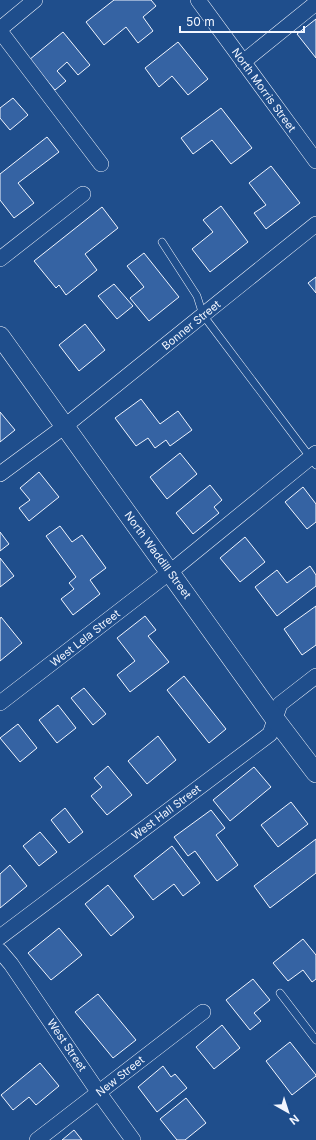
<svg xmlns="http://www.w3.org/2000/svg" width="316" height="1140" viewBox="0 0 316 1140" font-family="Inter,sans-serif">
  <rect width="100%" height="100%" fill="#1f4e8c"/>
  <path fill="#3563a3" stroke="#f2f6ff" d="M114,0h37l5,6 -13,11 10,14 -15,12 -12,-16 -22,18 -18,-23z
    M316,19v39l-19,-24z
    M63,32l27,33 -12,10 -11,-13 -10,9 9,10 -11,9 -26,-30z
    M178,42l30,37 -20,16 -16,-19 -13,11 -14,-19z
    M13,98l15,17 -18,15 -10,-12v-10z
    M221,108l31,40 -21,16 -19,-24 -19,14 -12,-16z
    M47,137l12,15 -41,31 16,20 -20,15 -14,-18v-26z
    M271,166l29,37 -34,26 -12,-16 12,-8 -17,-22z
    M221,206l27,36 -38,30 -18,-23 21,-17 -10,-12z
    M102,207l16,21 -33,26 12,16 -31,25 -7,-10 -3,3 -22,-27z
    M144,253l35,44 -30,24 -19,-23 14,-11 -17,-21z
    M316,277v16l-8,-10z
    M114,284l19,22 -16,13 -19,-23z
    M85,324l20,26 -26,21 -20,-26z
    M141,399l19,25 18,-13 14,19 -22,16 -4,-6 -11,8 -7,-10 -12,8 -21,-28z
    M0,412l15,18 -15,12z
    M180,453l17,21 -30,25 -17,-22z
    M39,472l20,25 -30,24 -10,-13 11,-8 -10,-12z
    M210,485l12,15 -8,7 5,6 -26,21 -17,-21z
    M303,487l13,17v18l-9,7 -22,-27z
    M60,526l12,16 10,-7 24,33 -16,12 10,14 -27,21 -12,-16 13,-10 -5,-6 7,-6 -30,-41z
    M0,532l9,12 -9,7z
    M245,537l20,25 -25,20 -20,-24z
    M0,558l14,18 -14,11z
    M310,566l6,9v11l-39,30 -22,-29 22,-17 10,13z
    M316,606v39l-14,10 -18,-26z
    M145,616l11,14 -8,6 21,26 -39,30 -13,-17 18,-14 -18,-23z
    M1,617l21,26 -22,18v-42z
    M184,676l42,53 -17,14 -42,-53z
    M84,688l22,26 -13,11 -22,-27z
    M58,705l18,23 -19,15 -18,-23z
    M18,724l19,24 -17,14 -20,-24z
    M158,736l18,24 -29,24 -19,-23z
    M108,766l24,29 -25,20 -16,-19 11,-9 -8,-9z
    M254,767l17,20 -41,34 -17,-21z
    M291,802l17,22 -30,23 -17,-22z
    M65,808l18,24 -14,11 -18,-23z
    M211,810l14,18 -9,7 22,30 -21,16 -22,-30 -7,5 -14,-19z
    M40,832l17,20 -18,14 -16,-20z
    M316,839v34l-46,35 -16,-22z
    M172,846l28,37 -17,13 -9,-12 -21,16 -19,-24z
    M10,865l17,21 -27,22v-34z
    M108,885l26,32 -23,19 -26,-32z
    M59,928l23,27 -31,25 -23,-27z
    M303,939l13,16v24l-4,3 -9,-12 -15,11 -15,-18z
    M253,979l17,21 -16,13 7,8 -11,9 -24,-30z
    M98,994l38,46 -23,18 -38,-46z
    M222,1025l18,23 -26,21 -18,-22z
    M290,1042l26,33v1l-24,19 -26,-34z
    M40,1063l19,23 -23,19 -7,-8 -16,13 -12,-15z
    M163,1066l8,11 4,-3 12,14 -30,24 -19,-25z
    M186,1098l20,25 -21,17h-8l-17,-21z
    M74,1130l8,10h-20z"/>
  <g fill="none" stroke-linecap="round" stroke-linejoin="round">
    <g stroke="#f2f6ff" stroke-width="8">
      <path id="service" d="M162,242l35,54 6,19 113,150
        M280,993l36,47"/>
    </g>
    <g stroke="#f2f6ff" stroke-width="16">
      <path id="minor" d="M198,0l118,161
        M0,29l35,-29
        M0,31l101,133
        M243,62l73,-59
        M0,259l83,-65
        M0,474l65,-48 251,-202
        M0,703l170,-131 146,-119
        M0,937l270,-203 10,-30 36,-28
        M0,951l11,13 88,129 34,47
        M37,1140l166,-128"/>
    </g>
    <g stroke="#f2f6ff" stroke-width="20">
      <path id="tertiary" d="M0,336l275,383 41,54"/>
    </g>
    <use href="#service" stroke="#1f4e8c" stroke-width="7"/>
    <use href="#minor" stroke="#1f4e8c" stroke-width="15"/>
    <use href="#tertiary" stroke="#1f4e8c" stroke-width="19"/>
  </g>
  <g text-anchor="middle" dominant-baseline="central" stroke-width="3" stroke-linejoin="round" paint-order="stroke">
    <g font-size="11" fill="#f2f6ff" stroke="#1f4e8c">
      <text transform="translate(264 90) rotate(54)">North Morris Street</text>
      <text transform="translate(191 325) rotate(-39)">Bonner Street</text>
      <text transform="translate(158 555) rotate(54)">North Waddill Street</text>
      <text transform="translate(85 638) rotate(-38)">West Lela Street</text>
      <text transform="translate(166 812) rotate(-37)">West Hall Street</text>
      <text transform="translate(67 1045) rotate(56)">West Street</text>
      <text transform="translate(120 1076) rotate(-38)">New Street</text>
    </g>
  </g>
  <g transform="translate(288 1112) rotate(141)" stroke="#1f4e8c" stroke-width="3" paint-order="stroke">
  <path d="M0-3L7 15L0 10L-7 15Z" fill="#f2f6ff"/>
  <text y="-6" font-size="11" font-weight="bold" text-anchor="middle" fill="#f2f6ff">N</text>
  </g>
  <path d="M180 26v6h124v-6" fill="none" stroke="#f2f6ff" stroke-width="2"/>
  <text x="186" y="26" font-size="12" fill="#f2f6ff" stroke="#1f4e8c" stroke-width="3" paint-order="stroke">50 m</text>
</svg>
